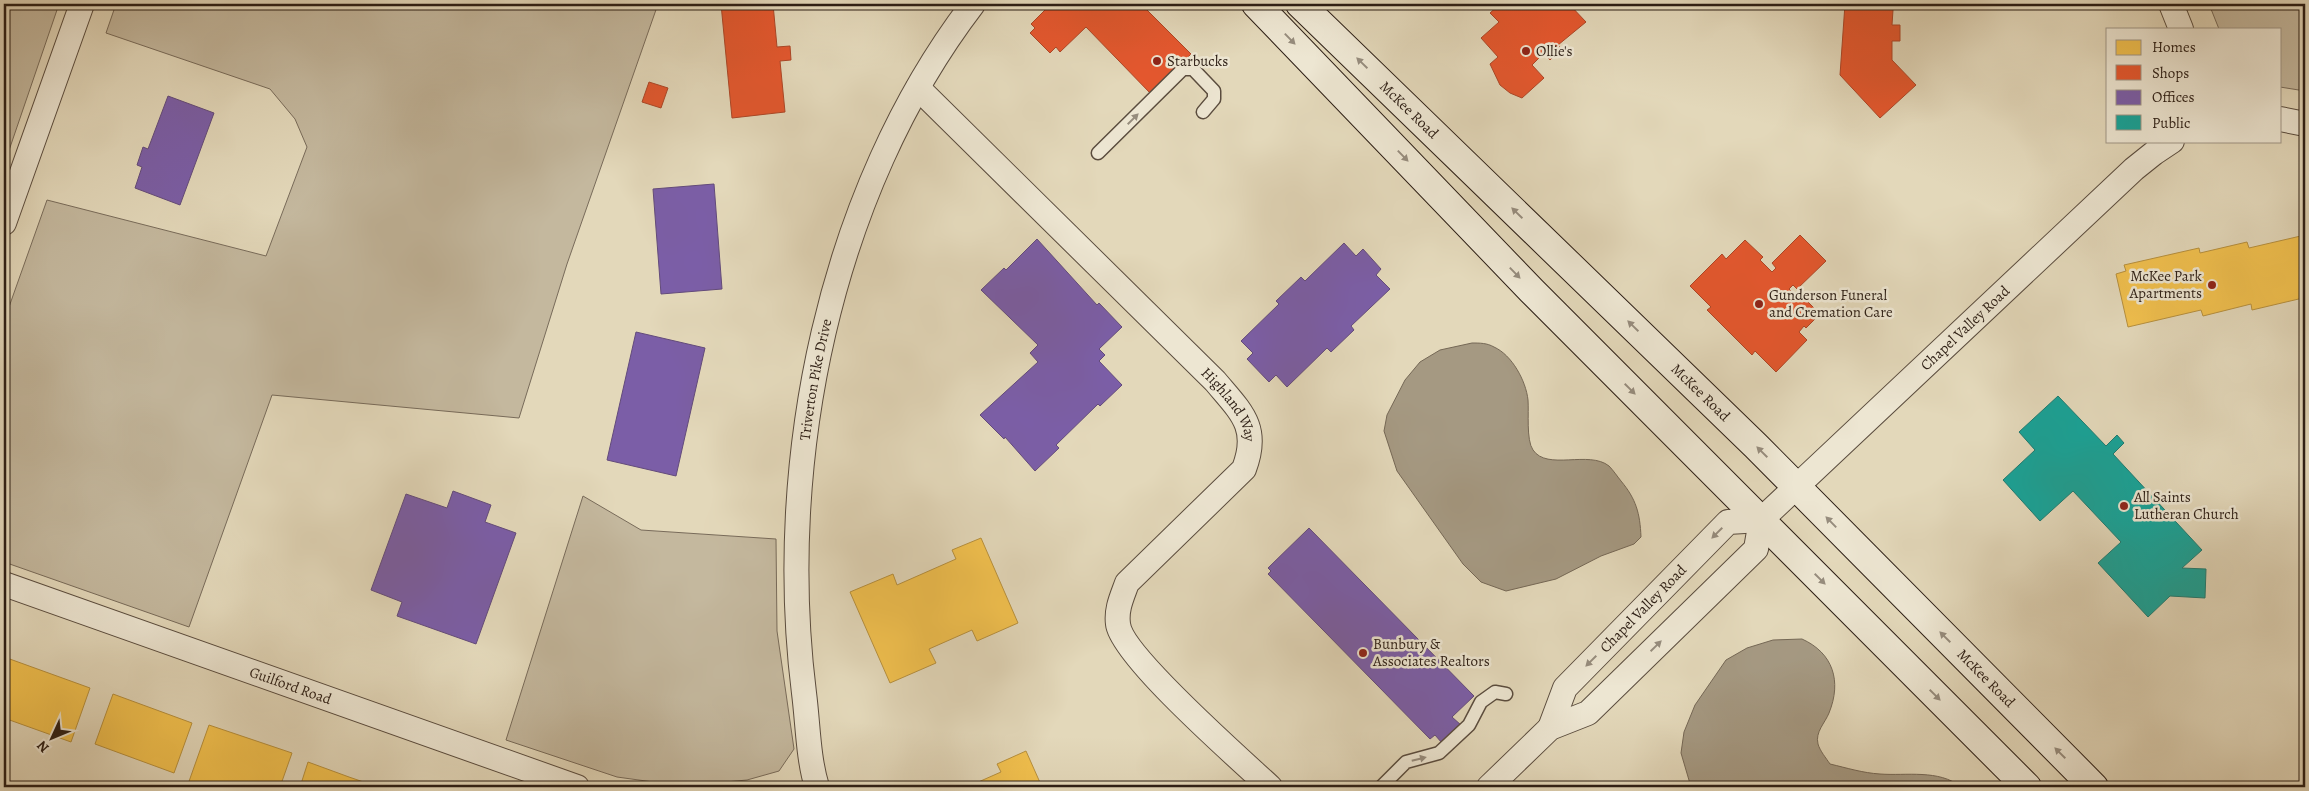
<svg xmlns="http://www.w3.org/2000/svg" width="2309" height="791" viewBox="0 0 2309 791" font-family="Alegreya,serif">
  <rect width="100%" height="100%" fill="#e3d8ba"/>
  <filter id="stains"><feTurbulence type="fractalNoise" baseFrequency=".004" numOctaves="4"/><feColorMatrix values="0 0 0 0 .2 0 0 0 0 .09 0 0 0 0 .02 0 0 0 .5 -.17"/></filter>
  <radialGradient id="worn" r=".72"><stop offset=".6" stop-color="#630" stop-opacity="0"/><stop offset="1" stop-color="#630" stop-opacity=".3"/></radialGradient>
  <path fill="#c4b89e" stroke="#786b5a" d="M4,4h55l-55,161z
    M116,4h542l-91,260 -48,154 -247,-23 -83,232 -185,-65v-241l43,-121 219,56 41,-109 -12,-28 -25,-30 -164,-56z
    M2209,4h96v87l-25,-4v-58h-61z
    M583,496l58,34 135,9 1,92 17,118 -15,22 -32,9 -65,6 -65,-9 -111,-37z"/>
  <path fill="#a59982" stroke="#756856" d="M1472,343c8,0 15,0 22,4 18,8 32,34 34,53 1,12 -2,40 5,50 14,21 56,0 76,16 4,4 8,10 12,15 15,18 19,32 20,56l-7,7 -33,12 -45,23 -50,12 -25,-9 -18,-18 -66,-93 -13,-40 3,-16 18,-35 15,-18 20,-12z
    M1802,639c31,14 40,42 27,74 -4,10 -14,19 -11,31 2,7 8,14 12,20 17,4 33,9 50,10 26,2 59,-5 81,13h-270l-10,-34 3,-21 11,-27 31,-45 21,-12 26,-8z"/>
  <path fill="#f2c14e" stroke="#b7903d" d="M2305,235v73l-2,-10 -51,12 -1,-6 -48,12 -2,-6 -73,17 -12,-53 10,-3 -2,-6 75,-17 1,5 47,-11 2,6z
    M981,538l37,85 -41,18 -5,-11 -43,19 7,14 -46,20 -40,-91 43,-18 4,11 59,-26 -4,-9z
    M7,658l83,30 -19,54 -67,-24v-49z
    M113,694l79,29 -18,50 -79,-29z
    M209,725l83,28 -12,34h-93z
    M1026,751l16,36h-75l34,-15 -4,-8z
    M308,762l41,15 29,10h-78z"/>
  <path fill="#e4572e" stroke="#ad4626" d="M721,4h52l4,43 13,-1 1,14 -11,1 5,51 -53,6z
    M1051,4h90l50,50 -40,40 -65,-67 -26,25 -4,-5 -6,6 -20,-20 5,-5 -4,-4z
    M1500,4h69l17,18 -28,23 3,4 -11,11 -6,-7 -12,12 12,13 -22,20 -12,-5 -10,-8 -10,-21 8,-7 -17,-19 18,-16 -9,-9z
    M1845,4h54l-6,6 -1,15h8v16h-8v19l24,25 -36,33 -40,-43z
    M649,82l19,6 -7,20 -19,-6z
    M1800,235l26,26 -29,28 -4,-4 -4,4 12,12 3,-3 16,16 -14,14 -2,-2 -5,6 8,8 -31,32 -21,-21 -3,4 -45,-45 4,-3 -21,-21 32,-32 4,5 19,-19 18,17 -3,3 12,12 4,-4 -4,-5z"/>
  <path fill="#7b5ea7" stroke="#634b7b" d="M168,96l46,17 -34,92 -45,-17 7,-21 -5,-2 6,-18 5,2z
    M714,184l8,105 -61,5 -8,-105z
    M1037,239l60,66 2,-2 23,24 -23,22 6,6 -6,6 23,24 -22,21 -2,-2 -42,41 3,3 -24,23 -30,-34 -1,2 -24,-24 58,-53 -8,-9 8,-8 -57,-55 23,-22 2,2z
    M1344,243l12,13 7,-7 18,20 -5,6 14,14 -39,37 3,4 -23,22 -4,-4 -40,39 -11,-12 -7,7 -22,-23 6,-6 -12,-12 38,-37 -3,-3 25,-24 4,4z
    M636,332l69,16 -29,128 -69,-16z
    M453,491l38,14 -6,17 31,11 -40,111 -79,-28 5,-14 -31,-12 35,-96 41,14z
    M1309,528l165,168 -22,21 9,8 -19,18 -7,-8 -5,4 -162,-165 3,-3 -3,-3z"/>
  <path fill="#17a398" stroke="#1d7b71" d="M2058,396l48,50 11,-11 7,8 -11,11 89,96 -20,18 24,1 -1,29 -35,-2 -22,21 -50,-54 23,-21 -48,-51 -33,30 -37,-41 32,-30 -16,-18z"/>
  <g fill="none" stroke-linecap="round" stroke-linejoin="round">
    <g stroke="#5a4c3e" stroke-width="15">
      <path id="lane" d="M1098,153l85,-84h10l21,22v8l-11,13
        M1381,787l25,-25 33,-9 30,-28 12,-23 14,-10 11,2"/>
    </g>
    <g stroke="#5a4c3e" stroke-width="26">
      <g id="street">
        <path d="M2171,4l10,25"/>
        <path id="s1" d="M918,88l297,293c26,31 45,46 29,88l-117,114c-5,14 -11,26 -9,41 3,31 124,137 152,163"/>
        <path d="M2280,119l25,5"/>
        <path d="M4,223l78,-219"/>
        <path id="s2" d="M4,584l573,203"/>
        <path id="s3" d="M1550,728l15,-40 163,-166 33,-2"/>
        <path id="s4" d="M817,787c-9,-29 -9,-63 -13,-94 -29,-231 25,-501 169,-689"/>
        <path id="s5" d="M1489,787l61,-59 38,-15 168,-164 5,-29 373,-351 20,-16 18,-12"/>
      </g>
    </g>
    <g stroke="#2c1e15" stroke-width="30">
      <g id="secondary">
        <path d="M1256,4l276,287 495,496"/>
        <path id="s6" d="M1300,4l456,442 338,341"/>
      </g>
    </g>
    <use href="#lane" stroke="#ede6d2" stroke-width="12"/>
    <use href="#street" stroke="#ede6d2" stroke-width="24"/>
    <use href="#secondary" stroke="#ede6d2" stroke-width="28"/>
  </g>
  <defs><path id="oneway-solid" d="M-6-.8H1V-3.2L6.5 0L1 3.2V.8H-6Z" transform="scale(1.25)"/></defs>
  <g fill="#968c7d">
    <use href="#oneway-solid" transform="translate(1290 39) rotate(46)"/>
    <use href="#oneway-solid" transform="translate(1362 63) rotate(-136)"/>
    <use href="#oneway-solid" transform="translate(1133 119) rotate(-45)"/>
    <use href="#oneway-solid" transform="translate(1403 156) rotate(46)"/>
    <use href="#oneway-solid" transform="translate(1517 213) rotate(-136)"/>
    <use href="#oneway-solid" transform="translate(1515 273) rotate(46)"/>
    <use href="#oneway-solid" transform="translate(1633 326) rotate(-136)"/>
    <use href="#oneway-solid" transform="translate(1630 389) rotate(45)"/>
    <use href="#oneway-solid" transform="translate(1762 452) rotate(-135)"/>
    <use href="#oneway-solid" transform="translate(1831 522) rotate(-134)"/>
    <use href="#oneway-solid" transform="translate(1717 533) rotate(135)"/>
    <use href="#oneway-solid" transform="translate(1820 579) rotate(45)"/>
    <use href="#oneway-solid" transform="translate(1945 637) rotate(-135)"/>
    <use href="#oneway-solid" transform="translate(1656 646) rotate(-44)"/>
    <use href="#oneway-solid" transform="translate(1591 661) rotate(135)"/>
    <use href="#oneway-solid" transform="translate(1935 695) rotate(45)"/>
    <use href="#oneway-solid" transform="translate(2060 753) rotate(-135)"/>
    <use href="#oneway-solid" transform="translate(1419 759) rotate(-14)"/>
  </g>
  <g fill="#8f2418" stroke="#ede6d2" stroke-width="2">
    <circle cx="1526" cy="51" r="5"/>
    <circle cx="1157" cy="61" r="5"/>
    <circle cx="2212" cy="285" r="5"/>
    <circle cx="1759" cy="304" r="5"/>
    <circle cx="2124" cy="506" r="5"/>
    <circle cx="1363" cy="653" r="5"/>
  </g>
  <g text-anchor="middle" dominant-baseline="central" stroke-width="5" stroke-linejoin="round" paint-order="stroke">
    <g font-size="15" fill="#2c1e15" stroke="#ede6d2" text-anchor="start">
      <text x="1536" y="51">Ollie's</text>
      <text x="1167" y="61">Starbucks</text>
      <text x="2202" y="276" text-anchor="end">McKee Park<tspan x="2202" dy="17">Apartments</tspan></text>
      <text x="1769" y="295">Gunderson Funeral<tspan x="1769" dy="17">and Cremation Care</tspan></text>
      <text x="2134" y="497">All Saints<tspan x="2134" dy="17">Lutheran Church</tspan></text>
      <text x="1373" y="644">Bunbury &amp;<tspan x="1373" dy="17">Associates Realtors</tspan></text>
    </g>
    <g font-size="15" fill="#2c1e15" stroke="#ede6d2">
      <text stroke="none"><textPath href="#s6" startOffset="152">McKee Road</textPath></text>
      <text stroke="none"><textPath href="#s5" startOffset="670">Chapel Valley Road</textPath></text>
      <text stroke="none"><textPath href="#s4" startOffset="410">Triverton Pike Drive</textPath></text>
      <text stroke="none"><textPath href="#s6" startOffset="558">McKee Road</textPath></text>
      <text stroke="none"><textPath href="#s1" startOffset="445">Highland Way</textPath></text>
      <text stroke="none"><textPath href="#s3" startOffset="154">Chapel Valley Road</textPath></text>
      <text stroke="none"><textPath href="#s6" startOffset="962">McKee Road</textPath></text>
      <text stroke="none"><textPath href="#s2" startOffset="304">Guilford Road</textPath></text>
    </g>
  </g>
  <rect width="2309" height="791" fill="none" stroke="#e3d8ba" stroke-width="20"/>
  <rect x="5" y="5" width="2299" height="781" fill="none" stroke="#2c1e15" stroke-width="2.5"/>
  <rect x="10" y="10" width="2289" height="771" fill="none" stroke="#2c1e15"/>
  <rect x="2106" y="28" width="175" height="115" fill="#ede6d2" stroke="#a09686"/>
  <rect x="2116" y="40" width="25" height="15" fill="#f2c14e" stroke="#a09686"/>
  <text x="2152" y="52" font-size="15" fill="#2c1e15">Homes</text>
  <rect x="2116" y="65" width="25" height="15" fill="#e4572e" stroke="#a09686"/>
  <text x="2152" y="78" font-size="15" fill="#2c1e15">Shops</text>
  <rect x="2116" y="90" width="25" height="15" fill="#7b5ea7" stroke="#a09686"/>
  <text x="2152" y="102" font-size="15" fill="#2c1e15">Offices</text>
  <rect x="2116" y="115" width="25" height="15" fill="#17a398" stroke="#a09686"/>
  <text x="2152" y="128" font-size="15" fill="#2c1e15">Public</text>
  <g transform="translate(52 738) rotate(226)" stroke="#ede6d2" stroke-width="4" paint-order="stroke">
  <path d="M0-4L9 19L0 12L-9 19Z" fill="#2c1e15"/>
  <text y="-8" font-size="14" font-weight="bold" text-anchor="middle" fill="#2c1e15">N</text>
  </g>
  <rect width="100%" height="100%" filter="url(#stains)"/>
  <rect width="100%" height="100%" fill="url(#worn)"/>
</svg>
